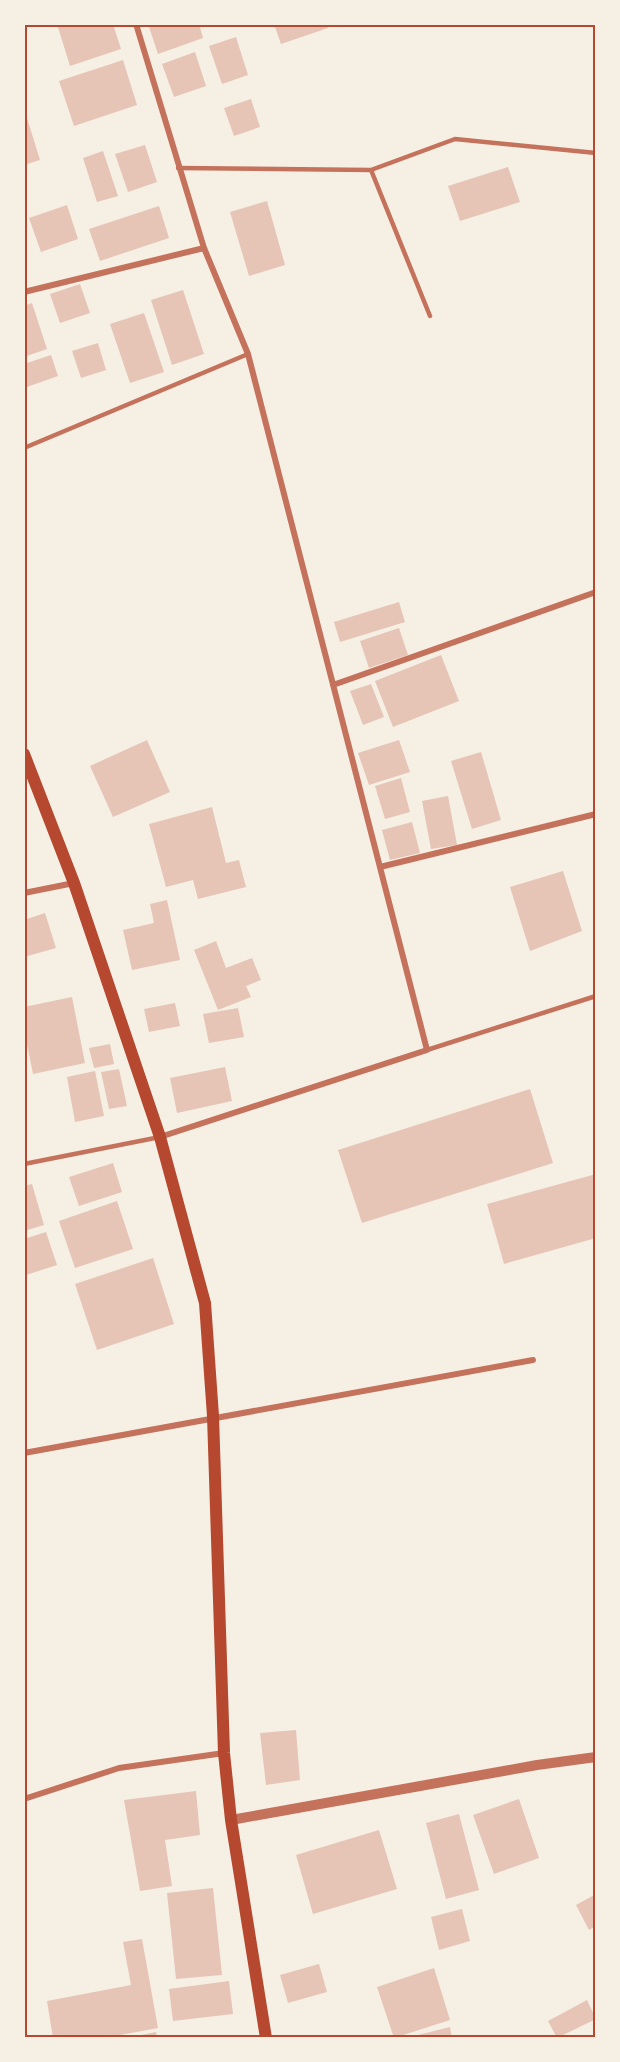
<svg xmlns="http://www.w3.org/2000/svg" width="620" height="2062" viewBox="0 0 620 2062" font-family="'PT Sans Narrow',sans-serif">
  <rect width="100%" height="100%" fill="#f6efe4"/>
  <path fill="#e6c5b7" d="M57,24h56l8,25 -51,17z
    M148,24h51l4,14 -45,16z
    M274,24h53l1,4 -47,16z
    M236,37l12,38 -26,9 -13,-38z
    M195,52l11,34 -32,11 -12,-33z
    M123,60l14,45 -63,21 -15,-45z
    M251,99l9,28 -26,9 -10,-28z
    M27,118l13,42 -16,5v-46z
    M145,145l12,37 -29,10 -13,-38z
    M103,151l15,45 -21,6 -14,-44z
    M508,167l12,35 -60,19 -12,-35z
    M267,201l18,64 -36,11 -19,-64z
    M67,205l11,34 -37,13 -12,-34z
    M159,206l10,32 -69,23 -11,-32z
    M80,284l10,29 -30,10 -10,-29z
    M183,290l21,64 -32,11 -21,-65z
    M32,303l15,46 -23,8v-51z
    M144,313l20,59 -34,11 -20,-59z
    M98,343l8,27 -25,8 -9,-27z
    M51,355l7,21 -34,12v-24z
    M399,602l6,20 -65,20 -6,-20z
    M399,628l9,27 -39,13 -9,-27z
    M441,655l18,46 -66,26 -18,-46z
    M371,684l13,33 -21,8 -13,-34z
    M147,740l23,52 -57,25 -23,-51z
    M399,740l11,32 -41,13 -11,-32z
    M481,752l20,68 -29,9 -21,-68z
    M401,778l9,34 -25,7 -10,-33z
    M448,796l9,49 -26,4 -9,-48z
    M212,807l14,56 13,-3 7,27 -48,12 -5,-19 -27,7 -17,-63z
    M412,822l8,31 -30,7 -8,-30z
    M563,871l19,60 -52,20 -20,-64z
    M167,900l13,60 -48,10 -9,-40 31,-7 -4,-19z
    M45,913l11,35 -32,9v-37z
    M216,941l10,27 26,-10 9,22 -15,6 5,11 -33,13 -24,-60z
    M72,997l13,66 -52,11 -9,-45v-22z
    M175,1003l5,23 -31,6 -5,-23z
    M238,1008l6,29 -35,6 -6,-29z
    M110,1044l4,20 -20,4 -5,-20z
    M225,1067l7,34 -55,12 -7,-35z
    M119,1069l8,37 -18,3 -8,-37z
    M95,1071l9,45 -29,6 -8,-45z
    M530,1089l23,74 -191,60 -24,-73z
    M113,1163l9,29 -43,14 -10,-29z
    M596,1174v64l-92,26 -17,-60z
    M32,1184l12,41 -20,6v-45z
    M117,1201l16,48 -58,19 -16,-47z
    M46,1232l11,33 -31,10 -2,-36z
    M153,1258l21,66 -77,26 -22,-66z
    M296,1730l4,50 -34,5 -6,-52z
    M196,1791l4,44 -35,5 7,46 -32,5 -16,-91z
    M519,1799l20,59 -45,16 -21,-59z
    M459,1814l20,76 -33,9 -20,-76z
    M379,1830l18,59 -84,25 -17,-59z
    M213,1888l9,87 -46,4 -9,-86z
    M596,1894v32l-7,4 -13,-25z
    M462,1909l8,32 -31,9 -8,-33z
    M142,1939l16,89 -54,10h-51l-6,-37 84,-16 -8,-43z
    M319,1964l8,28 -39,11 -8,-28z
    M434,1968l16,52 -56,18 -17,-51z
    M229,1981l4,33 -60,7 -4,-32z
    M587,2000l9,19 -39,19 -9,-17z
    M450,2027l2,11h-42v-1z
    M156,2032l1,6h-26v-1z"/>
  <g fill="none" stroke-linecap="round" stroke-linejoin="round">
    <path stroke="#c5725c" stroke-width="4.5" d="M178,168l193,2 84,-31 141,14
      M371,170l59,146
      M24,448l224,-94
      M427,1050l169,-54
      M24,1164l136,-27"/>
    <path stroke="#c5725c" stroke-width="6" d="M136,24l68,224 44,106 179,696 -267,87
      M24,292l180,-44
      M333,685l263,-93
      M380,867l216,-53
      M24,893l50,-10
      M24,1453l509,-93
      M24,1799l95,-31 105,-15"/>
    <path stroke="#c5725c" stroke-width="10" d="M231,1820l306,-55 59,-8"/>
    <path stroke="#b5482f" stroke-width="12" d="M24,754l50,129 86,254 45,166 8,113 11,337 7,67 35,218"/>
  </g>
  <rect width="620" height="2062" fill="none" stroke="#f6efe4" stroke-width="51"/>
  <rect x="26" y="26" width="568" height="2010" fill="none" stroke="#b5482f" stroke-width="2"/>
</svg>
